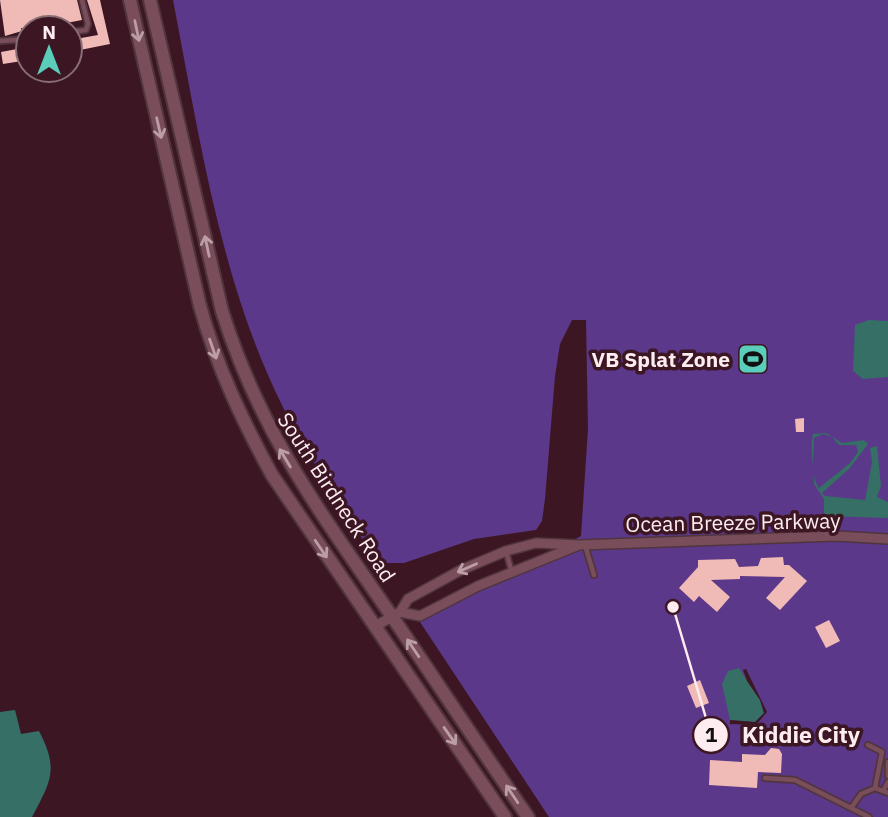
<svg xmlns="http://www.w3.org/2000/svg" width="888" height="817" viewBox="0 0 888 817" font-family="'IBM Plex Sans',sans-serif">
  <rect width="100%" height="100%" fill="#3c1723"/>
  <path fill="#5b3889" d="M173,0h715v817h-339l-129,-195 161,-86 7,-108 -2,-108h-14l-12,24 -5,32 -10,123 -3,22 -6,9 -62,9 -70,24h-20l-15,-14c-36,-56 -75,-113 -101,-174 -51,-116 -71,-251 -95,-375z"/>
  <path fill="#356f65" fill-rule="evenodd" d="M869,320l19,1v56l-25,2 -10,-8 2,-46z
    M826,433l16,10 22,-3 4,4 -18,24 -28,25 3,3 40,4 7,-38 -2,-14 7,-2 4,40 -4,11 11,5v16l-64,-2v-17l-10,-15c1,-16 -5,-31 -1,-50zM823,434l9,3 7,8h17l2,7 -8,11 -31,25c-9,-12 -5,-35 -5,-50z
    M739,668l21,32 4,13 -9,9 -25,-2 -8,-36 6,-13z
    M15,710l6,24 18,-3c20,38 12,50 -7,86h-32v-105z"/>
  <path fill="#3c1723" d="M746,669l21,43 -11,13 -26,-1v-4l25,2 9,-9 -4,-13 -13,-19 -4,-11z"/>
  <path fill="#f0bab7" d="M0,0h77l5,20 -42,8h-19l1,3 -17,5z
    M87,0h13l10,44 -40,8v-12l28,-5z
    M28,47v13l-25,4 -2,-12z
    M804,418v14h-8l-1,-13z
    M783,557l1,8h5l18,16 -27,29 -14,-12 19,-21 -45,-1v3l-29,1 19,17 -13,15 -18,-16 -5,6 -15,-14 19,-21v-7l37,-1 4,8 19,-1 3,-8z
    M829,620l11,21 -14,7 -11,-21z
    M700,680l9,23 -13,5 -9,-22z
    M771,748l8,1 3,5 -1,19 -23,-1 -1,16 -48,-3 1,-25 32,2v-8l23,1z"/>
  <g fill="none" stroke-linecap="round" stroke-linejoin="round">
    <g stroke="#51353e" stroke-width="8">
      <path id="service" d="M70,32l16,-2 2,-6 -6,-24
        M0,41l28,-2
        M585,545l9,30
        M506,551l6,22
        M888,762v14
        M765,778l30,2 74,37
        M875,788l13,5
        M883,791l5,-9
        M851,808l10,-14 14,-6 7,-36 -14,-7"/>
    </g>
    <g stroke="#51353e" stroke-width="12">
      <path id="minor" d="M400,612l20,4 58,-30 101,-41
        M374,627l26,-15 8,-13 53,-29 45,-19 30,-8 43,2 258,-9 51,3"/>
    </g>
    <g stroke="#51353e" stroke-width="16">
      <path id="secondary" d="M130,0l70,306c17,61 42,114 72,169l233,342
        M150,0l72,311c38,121 98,201 169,304 46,67 90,135 137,202"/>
    </g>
    <use href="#service" stroke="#794e5a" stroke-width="4.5"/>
    <use href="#minor" stroke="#794e5a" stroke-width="9"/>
    <use href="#secondary" stroke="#794e5a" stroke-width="12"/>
  </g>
  <defs><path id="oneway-shaft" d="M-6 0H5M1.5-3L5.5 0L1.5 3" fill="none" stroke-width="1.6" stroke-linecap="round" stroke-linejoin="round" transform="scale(1.75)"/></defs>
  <g stroke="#bb9ea6">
    <use href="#oneway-shaft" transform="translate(137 31) rotate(78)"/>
    <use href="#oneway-shaft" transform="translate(159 128) rotate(77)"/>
    <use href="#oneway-shaft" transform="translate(207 246) rotate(-102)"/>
    <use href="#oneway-shaft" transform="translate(213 349) rotate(71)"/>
    <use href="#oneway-shaft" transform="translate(285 458) rotate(-121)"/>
    <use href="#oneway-shaft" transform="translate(321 549) rotate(56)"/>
    <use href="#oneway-shaft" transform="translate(467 568) rotate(156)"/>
    <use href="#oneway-shaft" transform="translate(413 648) rotate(-124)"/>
    <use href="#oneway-shaft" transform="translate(450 736) rotate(55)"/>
    <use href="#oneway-shaft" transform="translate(512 794) rotate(-124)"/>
  </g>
  <defs>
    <g id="stadium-square" transform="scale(1.575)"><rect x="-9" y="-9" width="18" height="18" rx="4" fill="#5bcebb" stroke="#3c1723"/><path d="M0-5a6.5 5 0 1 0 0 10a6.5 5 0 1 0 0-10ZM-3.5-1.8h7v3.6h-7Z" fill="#111"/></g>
  </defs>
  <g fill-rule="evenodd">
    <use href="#stadium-square" x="753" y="359"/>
  </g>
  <g text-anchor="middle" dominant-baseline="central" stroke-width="7" stroke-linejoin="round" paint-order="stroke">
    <g font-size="21" font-weight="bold" fill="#fdedf1" stroke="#3c1723" text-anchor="end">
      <text x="730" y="359">VB Splat Zone</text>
    </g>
    <g font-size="21" fill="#fdedf1" stroke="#3c1723">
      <text transform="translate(337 497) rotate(57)">South Birdneck Road</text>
      <text transform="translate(733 522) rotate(-1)">Ocean Breeze Parkway</text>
    </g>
  </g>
  <path fill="none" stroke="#fdedf1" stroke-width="2.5" d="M673 607L711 735"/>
  <g fill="#fdedf1" stroke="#3c1723" stroke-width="2.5">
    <circle cx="673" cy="607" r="7"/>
    <circle cx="711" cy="735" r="18"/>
  </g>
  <g font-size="21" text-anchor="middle" font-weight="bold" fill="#111">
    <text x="711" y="742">1</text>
  </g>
  <g font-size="23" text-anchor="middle" font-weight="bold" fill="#fdedf1" stroke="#3c1723" stroke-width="7" stroke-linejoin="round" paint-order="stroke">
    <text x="801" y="743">Kiddie City</text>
  </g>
  <g transform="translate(49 49)"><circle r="33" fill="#3c1723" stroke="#896d75" stroke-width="2"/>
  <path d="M0-5L12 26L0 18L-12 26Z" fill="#5bcebb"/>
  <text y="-10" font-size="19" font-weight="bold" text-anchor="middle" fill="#fdedf1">N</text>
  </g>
</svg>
